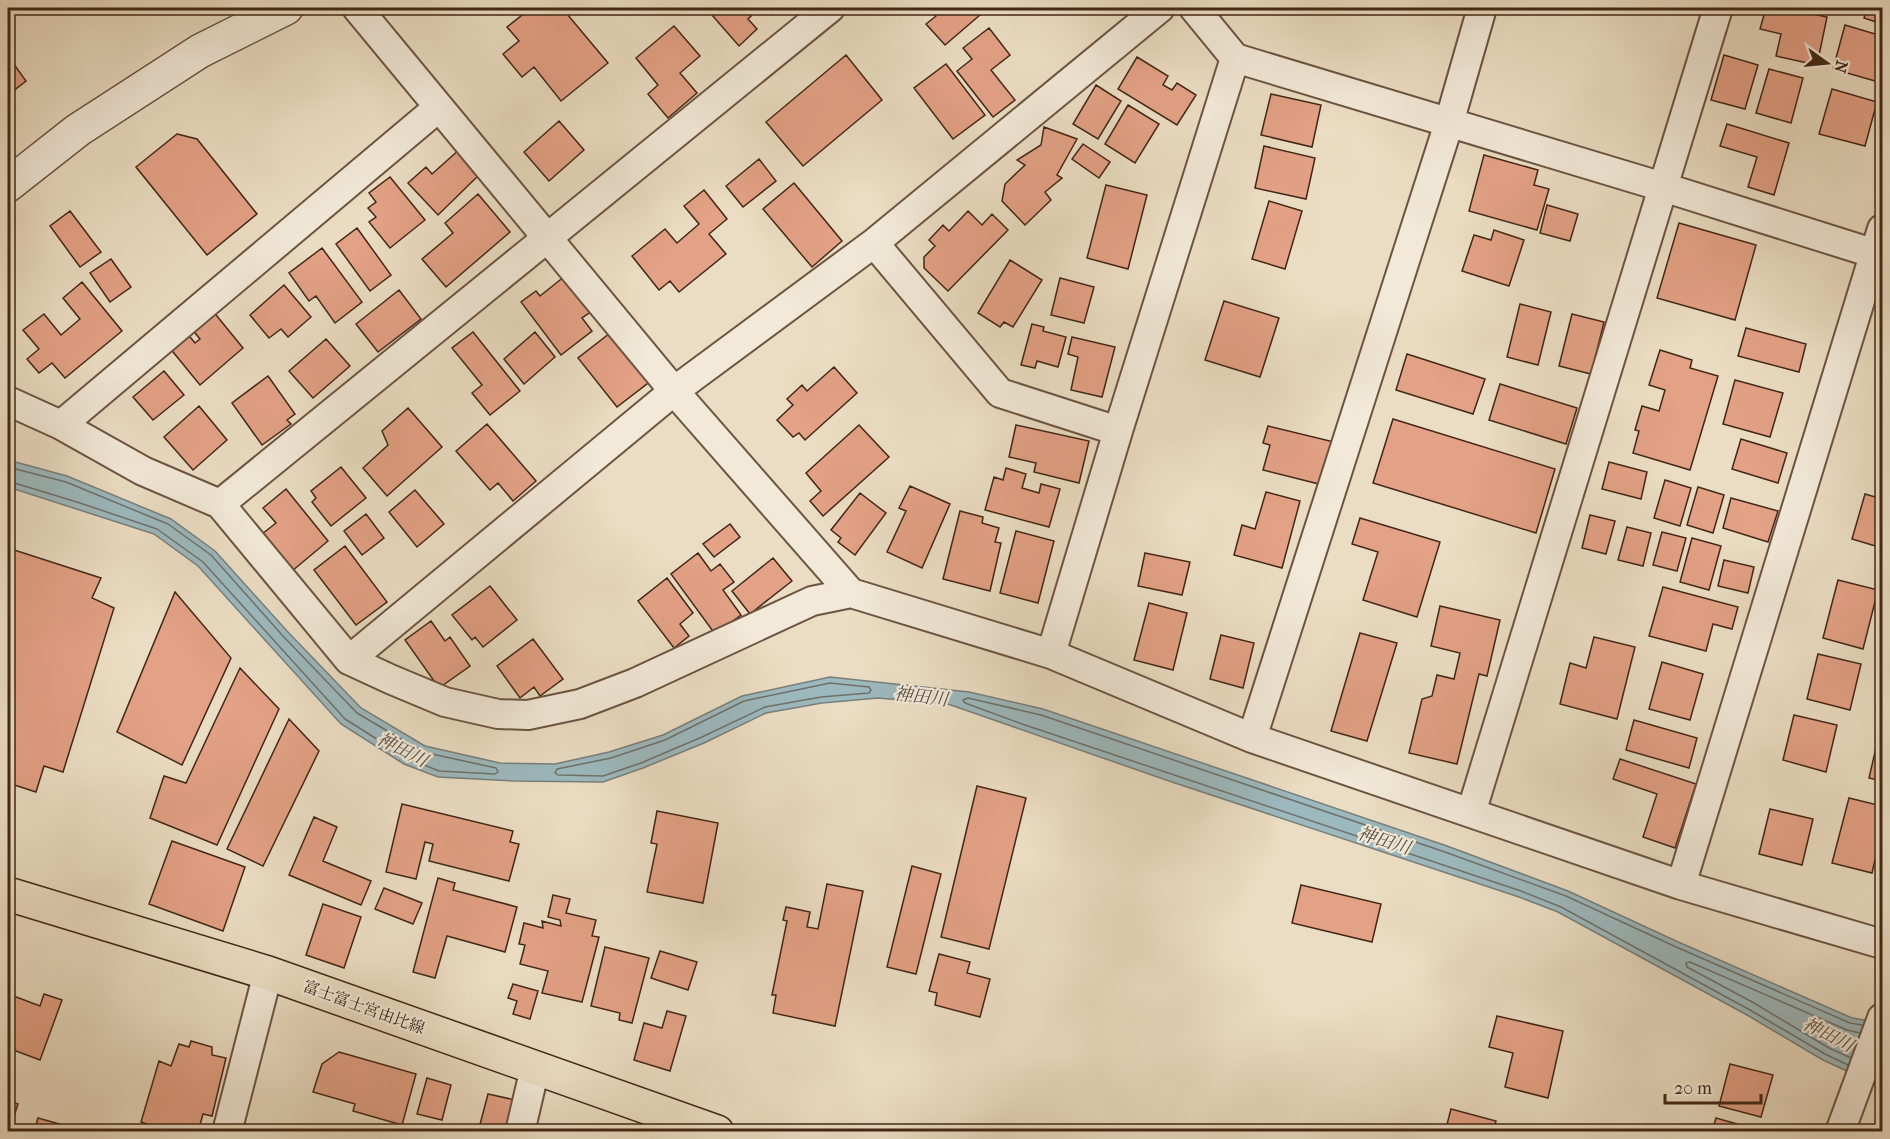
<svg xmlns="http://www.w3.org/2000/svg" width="1890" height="1139" viewBox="0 0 1890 1139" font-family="'IM FELL French Canon','Noto Serif JP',serif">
  <rect width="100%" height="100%" fill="#ebddc3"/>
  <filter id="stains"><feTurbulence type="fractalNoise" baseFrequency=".00333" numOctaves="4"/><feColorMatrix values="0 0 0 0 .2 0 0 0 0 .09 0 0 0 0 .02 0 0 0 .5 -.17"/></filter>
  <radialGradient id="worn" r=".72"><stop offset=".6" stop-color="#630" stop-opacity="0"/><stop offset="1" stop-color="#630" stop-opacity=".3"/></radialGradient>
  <path fill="#9cb9be" stroke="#787f7b" stroke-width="1.5" d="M8,460l59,16 104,43 44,32 72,80 74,77 64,38 75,17 55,1 54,-12 54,-17 79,-39 88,-19 139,15 74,17 404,137 121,45 108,50 176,77 30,5v64l-59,-27 -76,-45 -189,-103 -39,-15 -350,-116 -221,-77 -70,-6 -56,5 -56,10 -62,30 -61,25 -40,14 -89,-1 -76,-4 -34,-13 -63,-40 -143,-158 -44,-32 -146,-47z"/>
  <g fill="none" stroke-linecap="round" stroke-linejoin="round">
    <path stroke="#6f706a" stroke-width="1.5" d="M8,467l58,15 102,42 43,31 71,80 75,78 66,39 73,16 2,4 -3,2 -56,-3 -32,-13 -62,-39 -142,-157 -46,-33 -77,-26 -72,-22
      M830,683l39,4 2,3 -2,3 -48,4 -56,10 -63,30 -61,26 -38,13 -45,-1 -3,-2 2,-4 54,-11 54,-18 79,-39z
      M1851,1058l-22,-10 -75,-45 -67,-36 -1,-4 4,-1 157,68 13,3
      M1848,1065l-23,-11 -75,-44 -189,-103 -40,-16 -499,-167 -57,-21 -2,-3 5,-2 73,17 404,137 121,44 108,50 176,77 12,2"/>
  </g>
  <path fill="#e3a185" stroke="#422717" stroke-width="1.5" d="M531,8h31l46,55 -47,38 -27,-34 -12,10 -19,-23 16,-13 -12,-14z
    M720,8h39l-11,11 9,10 -18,17 -27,-31z
    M765,8h16l-10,7z
    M929,8h45l6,7 -35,30 -19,-21 10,-8z
    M1766,8h18l43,9 -10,48 -41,-9 5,-22 -21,-5z
    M1867,8h15v16l-18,-6z
    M1845,25l37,11v47l-49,-14z
    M674,26l26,30 -20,17 17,20 -29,25 -20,-24 10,-9 -22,-27z
    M989,28l21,27 -19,15 24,30 -22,17 -36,-46 15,-12 -9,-11z
    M846,55l36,45 -79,66 -37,-44z
    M1724,55l34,10 -13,44 -34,-9z
    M8,56l18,25 -18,14z
    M1137,57l31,19 -5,9 9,5 5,-7 19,12 -19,30 -59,-36z
    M946,64l39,51 -32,24 -39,-51z
    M1769,69l34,9 -12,45 -35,-10z
    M1096,85l25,16 -23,38 -25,-15z
    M1832,89l45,13 -12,44 -46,-12z
    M1271,94l50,11 -9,42 -51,-12z
    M1128,105l31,19 -24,39 -30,-19z
    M559,121l25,29 -35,31 -25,-29z
    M1727,124l62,19 -15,52 -26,-8 9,-30 -37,-11z
    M1044,127l33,12 -20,36 5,3 -17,14 6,8 -26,25 -23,-24 3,-17 20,-19 -8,-5 24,-15z
    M177,134l20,5 60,75 -50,41 -71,-88z
    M1083,144l27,18 -11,16 -27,-19z
    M1264,146l51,12 -9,41 -51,-11z
    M460,149l22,23 -44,43 -30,-32 18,-16 6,7z
    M1484,155l54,15 -4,15 15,4 -12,41 -68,-19z
    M759,159l17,22 -33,26 -17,-21z
    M390,177l35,43 -35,28 -21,-26 7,-5 -8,-9 8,-6 -7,-9z
    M794,183l48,58 -30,26 -49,-58z
    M1106,185l41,10 -19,74 -41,-11z
    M704,190l23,29 -18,15 17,20 -47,38 -9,-11 -11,9 -27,-34 33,-27 12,14 22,-19 -15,-18z
    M478,194l32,38 -64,55 -24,-28 31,-26 -8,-10z
    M1269,201l33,10 -17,58 -33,-10z
    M1547,205l31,9 -8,27 -30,-8z
    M70,211l31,41 -21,15 -30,-41z
    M968,211l14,14 10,-11 16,16 -60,61 -24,-23v-11l11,-11 -6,-6 14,-15 6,6z
    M1679,223l77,22 -21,75 -78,-22z
    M357,228l34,47 -21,16 -34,-47z
    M1494,230l30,10 -15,46 -47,-15 12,-36 17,5z
    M322,248l40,54 -27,21 -19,-27 -7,5 -20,-28z
    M111,259l20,28 -21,15 -20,-29z
    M1010,260l32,20 -29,47 -9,-5 -4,5 -22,-14z
    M565,276l27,35 -10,7 10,13 -31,24 -40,-53 15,-11 4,5z
    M1060,278l34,9 -10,36 -33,-8z
    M82,282l40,49 -57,47 -13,-15 -13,10 -12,-14 12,-10 -16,-19 21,-16 17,21 19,-16 -17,-21z
    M284,285l27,32 -23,20 -7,-8 -12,9 -19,-23z
    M399,290l22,29 -43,33 -22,-28z
    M1224,301l55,17 -19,59 -55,-17z
    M1520,304l31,8 -13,53 -31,-8z
    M212,310l31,38 -43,37 -31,-38 17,-15 9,11 5,-4 -9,-11z
    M1572,314l32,8 -13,52 -32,-8z
    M1032,324l12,3 -1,4 23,6 -8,30 -21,-6 -2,7 -14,-3z
    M1746,328l60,16 -7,28 -61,-16z
    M614,330l38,50 -35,27 -39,-49z
    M473,332l47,59 -30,24 -18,-22 10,-8 -30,-37z
    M535,332l20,25 -31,27 -20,-25z
    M1072,337l43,10 -13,50 -31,-7 7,-33 -10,-3z
    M326,339l24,27 -37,32 -24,-27z
    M1660,350l32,10 -2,8 28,8 -28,94 -57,-17 6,-22 -4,-1 7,-24 17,5 6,-21 -16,-5z
    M1407,354l78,25 -12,35 -77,-24z
    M834,367l23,26 -52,47 -6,-7 -6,4 -16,-17 16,-15 -6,-6 15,-14 5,6z
    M164,371l20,24 -31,25 -20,-23z
    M268,376l27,38 -8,6 4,4 -29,21 -30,-42z
    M1735,380l48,13 -13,44 -47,-13z
    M1500,384l77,24 -11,36 -77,-24z
    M199,406l28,34 -34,30 -29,-33z
    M408,408l34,39 -55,49 -24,-28 25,-23 -6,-14z
    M1393,419l162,50 -19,64 -163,-50z
    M487,424l49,57 -23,20 -15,-18 -8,7 -34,-39z
    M859,425l30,32 -66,59 -13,-15 11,-10 -15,-18z
    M1016,425l73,16 -10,42 -45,-11 2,-9 -27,-6z
    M1268,426l66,16 -11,43 -60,-15 7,-25 -7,-2z
    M1741,439l46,14 -9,30 -46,-14z
    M1609,462l38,10 -6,27 -39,-10z
    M341,467l25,31 -35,28 -19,-24 4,-4 -5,-7z
    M1006,468l20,6 -4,14 17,5 2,-9 19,5 -11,38 -64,-17 9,-33 9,3z
    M1665,480l26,8 -11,38 -26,-8z
    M910,486l40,18 -28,64 -35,-16 19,-41 -7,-3z
    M1698,487l26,8 -11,38 -26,-8z
    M286,489l42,52 -36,30 -30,-37 14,-11 -13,-15z
    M415,490l29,34 -27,23 -28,-35z
    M1266,492l34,9 -18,67 -48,-13 8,-30 13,4z
    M860,493l26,20 -31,42 -17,-13 3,-4 -10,-8z
    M1865,494l17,5v49l-30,-9z
    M1731,498l47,13 -10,31 -45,-14z
    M960,511l23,6 -1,6 17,5 -4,14 6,1 -11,48 -47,-12z
    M366,514l18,24 -22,17 -18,-24z
    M1590,515l25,6 -9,33 -24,-6z
    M1360,518l80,24 -23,75 -54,-17 15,-48 -26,-8z
    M730,524l10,13 -26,20 -11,-13z
    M1627,527l24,6 -8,33 -25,-6z
    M1016,531l38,10 -16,62 -38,-10z
    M1662,532l24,6 -9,33 -24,-6z
    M1692,538l29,8 -12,44 -29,-8z
    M345,546l42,56 -31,23 -42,-55z
    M8,548l93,30 -9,20 22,10 -51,164 -19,-6 -8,26 -28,-9z
    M698,553l13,18 9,-7 14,18 -11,8 18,25 -26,19 -44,-60z
    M1145,553l45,9 -8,33 -44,-9z
    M773,558l19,23 -42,33 -18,-23z
    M1724,560l30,7 -6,26 -30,-7z
    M667,578l26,35 -13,11 9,12 -15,12 -36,-47z
    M1838,580l40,10 -15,59 -40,-11z
    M490,586l27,34 -34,27 -8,-10 -3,3 -20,-25z
    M1663,587l75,20 -6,22 -19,-5 -7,27 -57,-15z
    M175,592l56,66 -49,107 -65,-33z
    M1149,603l38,10 -14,57 -39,-10z
    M1440,606l60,14 -13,56 -8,-2 -22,90 -48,-11 13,-54 10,-3 5,-21 17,4 6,-26 -29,-7z
    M431,621l14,20 5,-4 20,29 -31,22 -34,-48z
    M1360,633l37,10 -30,98 -36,-10z
    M1221,635l33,8 -11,45 -33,-9z
    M1594,637l41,10 -18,72 -57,-15 10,-41 16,5z
    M533,639l30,40 -23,17 -6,-9 -14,11 -23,-32z
    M1818,654l43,10 -11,46 -43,-11z
    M1662,662l41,12 -13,46 -41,-11z
    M240,668l39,41 -62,136 -67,-27 14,-42 22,7z
    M1794,715l43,10 -11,47 -43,-12z
    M289,719l30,32 -56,115 -36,-17z
    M1634,720l63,18 -8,30 -63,-18z
    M1882,722v59l-13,-3z
    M1620,759l76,25 -21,64 -32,-11 14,-43 -44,-15z
    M977,786l49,12 -37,151 -48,-12z
    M1849,798l33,8v24l-10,43 -40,-10z
    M402,804l111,27 -3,11 9,2 -10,37 -80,-20 4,-17 -8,-2 -9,37 -30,-7z
    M1770,809l43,10 -11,46 -43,-11z
    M657,811l61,12 -15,80 -56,-11 10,-48 -6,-1z
    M314,817l23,10 -14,34 48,20 -10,24 -72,-30z
    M172,841l73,26 -22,64 -74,-27z
    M912,866l29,8 -25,100 -29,-7z
    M438,878l17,5 -2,7 64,17 -12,45 -58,-16 -12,42 -22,-6z
    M827,884l36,7 -28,135 -62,-13 3,-18h-4l15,-74 -4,-1 3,-13 24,5 -3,15 11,2z
    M1301,885l80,19 -9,38 -80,-19z
    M384,888l38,15 -9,21 -38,-15z
    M553,895l17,4 -4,14 30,7 -4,16 7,1 -17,65 -40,-9 6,-22 -28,-7 5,-19 -6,-1 5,-21 19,5 -1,-7 19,5 -1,-6 -12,-3z
    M323,904l38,13 -17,51 -38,-13z
    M605,947l44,11 -17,65 -13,-3 1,-7 -29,-7z
    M660,951l37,11 -9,28 -37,-12z
    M939,954l31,8 -3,11 23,6 -10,38 -45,-12 2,-12 -8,-2z
    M513,984l25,7 -8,28 -17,-5 4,-13 -9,-3z
    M44,994l18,6 -22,60 -32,-12v-42l3,-11 29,11z
    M667,1011l19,5 -16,55 -36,-11 10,-37 18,5z
    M1497,1016l66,15 -15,67 -43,-11 8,-34 -24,-6z
    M191,1041l21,6v8l14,3 -14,58 -9,-2 -5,18h-44l1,-5 -14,-5 18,-61 12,5 8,-22 10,3z
    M339,1052l77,22 -14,51 -49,-14 2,-7 -42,-12 9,-28z
    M1730,1064l43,11 -12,42 -42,-11z
    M427,1078l24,7 -9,35 -25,-6z
    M488,1094l27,6 -8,32h-29z
    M8,1101l10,3 -9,28h-1z
    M1451,1109l45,12 -3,11h-48z
    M38,1118l50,14h-54z
    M1716,1118l39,11 -1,3h-42z"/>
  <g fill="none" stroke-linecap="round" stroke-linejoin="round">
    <g stroke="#6c5442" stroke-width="32">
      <path id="minor" d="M357,8l317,383 177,202
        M1194,8l41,50 428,129 219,69
        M874,243l126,150 118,38
        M8,401l53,24 82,46 77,33 129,156 41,19 55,23 53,12 30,1 52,-11 55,-21 177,-82 39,-8 200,61 201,84 429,147 201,59
        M61,425l378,-318
        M220,504l610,-496
        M1051,654l67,-223 117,-373
        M349,660l325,-269 200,-148 286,-235
        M1252,738l197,-615 33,-115
        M1471,813l247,-805
        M1681,885l201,-656
        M227,1132l41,-159
        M520,1132l15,-64
        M1840,1132l42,-114"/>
    </g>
    <g stroke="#6c5442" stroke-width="36">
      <path id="tertiary" d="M8,185l70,-55 122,-79 86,-43"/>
    </g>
    <g stroke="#422717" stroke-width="36">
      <path id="primary" d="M8,894l260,79 449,159"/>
    </g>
    <use href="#minor" stroke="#f2e9d8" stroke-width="28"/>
    <use href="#tertiary" stroke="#f2e9d8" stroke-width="33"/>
    <use href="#primary" stroke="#ebddc3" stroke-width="33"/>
  </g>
  <g text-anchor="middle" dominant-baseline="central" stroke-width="4.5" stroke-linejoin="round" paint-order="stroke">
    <g font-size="16" fill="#422717" stroke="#f2e9d8">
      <text transform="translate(364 1007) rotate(20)">富士富士宮由比線</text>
    </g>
    <g font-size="18" font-style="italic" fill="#584c41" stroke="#f2e9d8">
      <text transform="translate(921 697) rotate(7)">神田川</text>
      <text transform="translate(402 750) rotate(27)">神田川</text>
      <text transform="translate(1384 841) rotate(17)">神田川</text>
      <text transform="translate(1828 1035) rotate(27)">神田川</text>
    </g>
  </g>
  <rect width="1890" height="1139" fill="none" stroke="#ebddc3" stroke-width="30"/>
  <rect x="9" y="9" width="1872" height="1121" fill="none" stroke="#422717" stroke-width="3"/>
  <rect x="15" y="15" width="1860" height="1109" fill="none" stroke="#422717" stroke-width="1.5"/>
  <g transform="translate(1827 63) rotate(105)" stroke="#f2e9d8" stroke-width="4.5" paint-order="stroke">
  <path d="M0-4.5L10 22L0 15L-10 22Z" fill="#422717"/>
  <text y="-9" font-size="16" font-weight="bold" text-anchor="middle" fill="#422717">N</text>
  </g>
  <path d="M1665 1094v9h96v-9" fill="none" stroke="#422717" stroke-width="3"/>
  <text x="1674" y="1094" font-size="18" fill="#422717" stroke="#f2e9d8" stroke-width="4.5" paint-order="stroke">20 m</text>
  <rect width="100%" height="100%" filter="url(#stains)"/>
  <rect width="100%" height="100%" fill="url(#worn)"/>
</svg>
